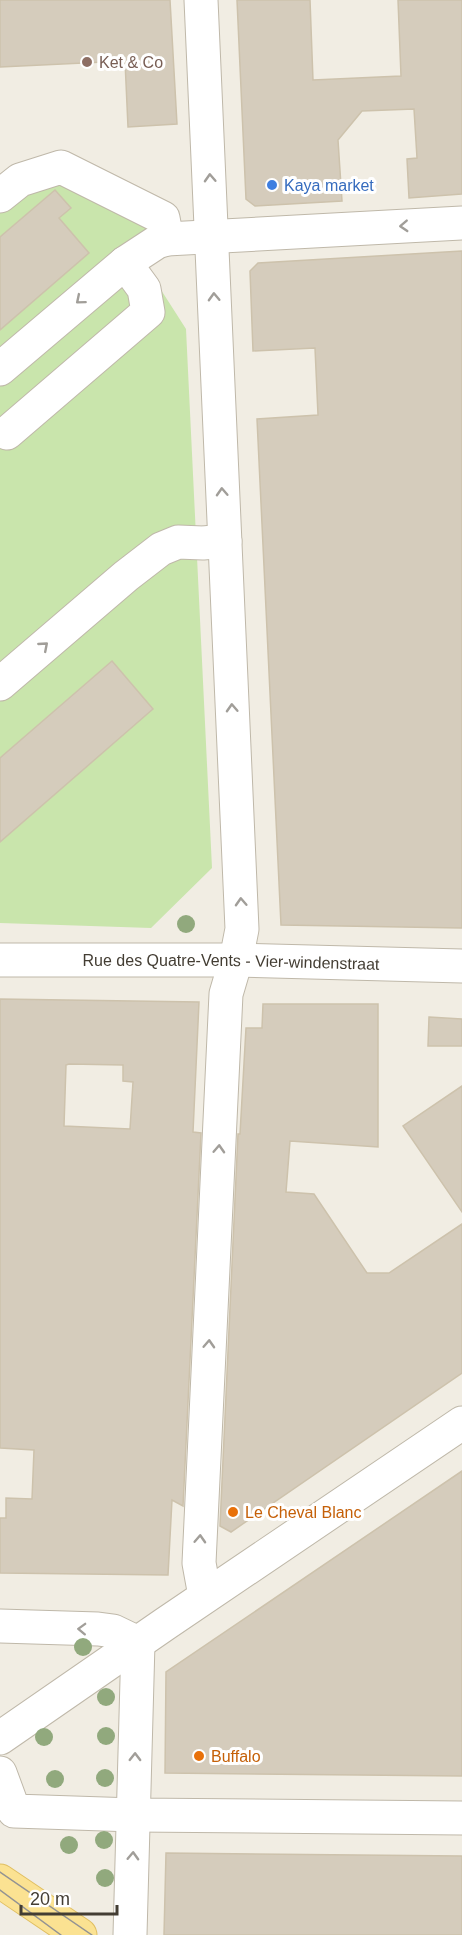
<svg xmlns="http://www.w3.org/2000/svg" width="462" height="1935" viewBox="0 0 462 1935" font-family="Arial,sans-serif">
  <rect width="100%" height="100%" fill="#f1ede3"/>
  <path fill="#c9e5ac" d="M58,179l96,45 -7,44 39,61 26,539 -61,60 -151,-5v-740z"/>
  <path fill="#d5ccbc" stroke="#cdc2ac" stroke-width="1.5" fill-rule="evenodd" d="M0,0h170l7,124 -49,3 -3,-66 -125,6z
    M237,0h73l3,80 88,-4 -3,-76h64v194l-53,4 -2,-39 10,-1 -3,-49 -52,2 -24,29 4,61 -87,5 -9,-7z
    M55,190l16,18 -12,10 30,35 -89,77v-93z
    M462,251v677l-181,-3 -24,-506 61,-4 -3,-67 -62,3 -3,-80 8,-8z
    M112,661l41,48 -153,133v-84z
    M0,999l199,3 -6,130 8,1 -18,373 -11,-6 -4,75 -168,-2v-55h6v-20l26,1 2,-49 -34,-2zM69,1064l54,1v16l10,1 -3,47 -66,-3 2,-61z
    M263,1004h115v143l-88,-6 -4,51 28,2 53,79h22l73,-49v149l-231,159 -11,-6 18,-392h2l6,-106h16z
    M429,1017l33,2v27h-34z
    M462,1086v126l-59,-86z
    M462,1471v305l-297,-3 1,-101z
    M166,1853l296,3v79h-298z"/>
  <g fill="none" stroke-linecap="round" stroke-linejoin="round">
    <g stroke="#bfb8a9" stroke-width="35">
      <g id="minor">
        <path d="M201,0l41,929 -6,31 -10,34 -27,569 6,33"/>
        <path d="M0,196l20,-16 41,-13 102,51 4,21"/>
        <path d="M0,369l125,-106 32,-21 10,-3 295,-16"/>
        <path d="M7,433l141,-121 -4,-23 -19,-26"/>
        <path d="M0,684l126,-108 35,-27 17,-7 25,1 22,-2"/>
        <path id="s1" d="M0,960h236l226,6"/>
        <path d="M0,1626l98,3 15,2 25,12"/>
        <path d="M0,1738l165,-114 297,-201"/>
        <path d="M0,1773l14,38 120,4 328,3"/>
        <path d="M130,1935l8,-292"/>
      </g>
    </g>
    <g stroke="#e0bf62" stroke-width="35">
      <path id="major" d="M0,1881l80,54"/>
    </g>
    <use href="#minor" stroke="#fff" stroke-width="33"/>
    <use href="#major" stroke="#fbe292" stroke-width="33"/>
    <path stroke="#939393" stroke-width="1.5" d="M0,1872l92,63
      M0,1890l61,45"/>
  </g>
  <g fill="#91a97d">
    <circle cx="186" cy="924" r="9"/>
    <circle cx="83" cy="1647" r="9"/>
    <circle cx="106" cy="1697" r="9"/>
    <circle cx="106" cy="1736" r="9"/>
    <circle cx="44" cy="1737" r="9"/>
    <circle cx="105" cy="1778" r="9"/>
    <circle cx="55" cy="1779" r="9"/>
    <circle cx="104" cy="1840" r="9"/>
    <circle cx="69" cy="1845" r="9"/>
    <circle cx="105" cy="1878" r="9"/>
  </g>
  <defs><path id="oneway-chevron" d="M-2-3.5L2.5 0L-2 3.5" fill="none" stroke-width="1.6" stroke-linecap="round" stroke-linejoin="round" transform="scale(1.5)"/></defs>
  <g stroke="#a19e99">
    <use href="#oneway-chevron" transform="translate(210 178) rotate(-93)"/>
    <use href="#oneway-chevron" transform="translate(404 226) rotate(177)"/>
    <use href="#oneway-chevron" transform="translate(214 297) rotate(-92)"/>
    <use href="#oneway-chevron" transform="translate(80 300) rotate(140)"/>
    <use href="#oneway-chevron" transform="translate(222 492) rotate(-93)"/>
    <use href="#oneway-chevron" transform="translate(44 646) rotate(-41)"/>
    <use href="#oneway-chevron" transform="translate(232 708) rotate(-93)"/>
    <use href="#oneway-chevron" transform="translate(241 902) rotate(-93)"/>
    <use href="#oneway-chevron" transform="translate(219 1149) rotate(-87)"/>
    <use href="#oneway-chevron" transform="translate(209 1344) rotate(-87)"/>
    <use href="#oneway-chevron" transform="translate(200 1539) rotate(-87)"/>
    <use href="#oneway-chevron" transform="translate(82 1629) rotate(-178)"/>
    <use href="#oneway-chevron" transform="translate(135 1757) rotate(-89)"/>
    <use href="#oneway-chevron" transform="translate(133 1856) rotate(-88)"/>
  </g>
  <circle fill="#8d6e63" stroke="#fff" stroke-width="2" cx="87" cy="62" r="6"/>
  <circle fill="#3f7fe0" stroke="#fff" stroke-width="2" cx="272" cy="185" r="6"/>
  <g fill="#e8710a" stroke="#fff" stroke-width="2">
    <circle cx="233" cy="1512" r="6"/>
    <circle cx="199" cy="1756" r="6"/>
  </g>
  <g text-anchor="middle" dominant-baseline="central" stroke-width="6" stroke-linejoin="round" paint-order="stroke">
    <g font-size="16" fill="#785e54" stroke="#fff" text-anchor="start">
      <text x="99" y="62">Ket &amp; Co</text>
    </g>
    <g font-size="16" fill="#366cbe" stroke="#fff" text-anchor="start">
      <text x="284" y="185">Kaya market</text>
    </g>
    <g font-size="16" fill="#433d33" stroke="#fff">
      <text stroke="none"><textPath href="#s1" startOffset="231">Rue des Quatre-Vents - Vier-windenstraat</textPath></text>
    </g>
    <g font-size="16" fill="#c56008" stroke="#fff" text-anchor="start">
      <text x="245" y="1512">Le Cheval Blanc</text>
      <text x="211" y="1756">Buffalo</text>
    </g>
  </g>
  <path d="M21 1905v9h96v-9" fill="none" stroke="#433d33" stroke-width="3"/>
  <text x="30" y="1905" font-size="18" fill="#433d33" stroke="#ffffff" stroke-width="4.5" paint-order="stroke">20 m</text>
</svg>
